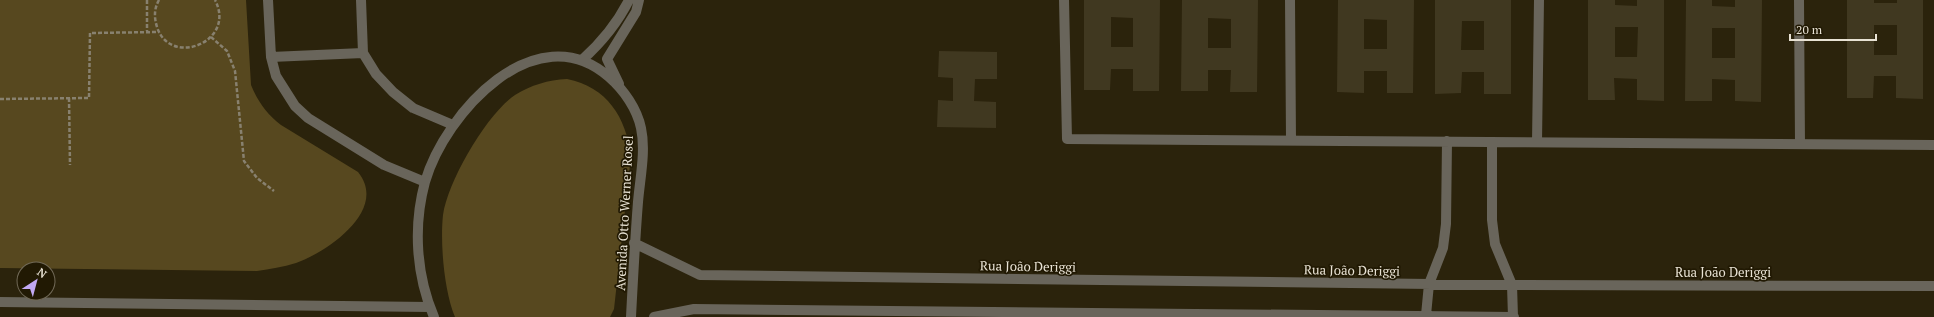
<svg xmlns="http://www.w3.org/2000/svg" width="1934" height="317" viewBox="0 0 1934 317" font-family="'PT Serif',serif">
  <rect width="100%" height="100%" fill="#2b230c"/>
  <path fill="#57481f" d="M0,0h246l5,85c7,17 16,29 30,40l77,47c31,38 -31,80 -62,91 -13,4 -26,6 -39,8l-257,-3z
    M567,79c40,8 59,38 64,77l-17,153 -4,8h-155c-11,-26 -15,-74 -12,-102 5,-34 43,-100 72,-120 16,-10 33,-15 52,-16z"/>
  <path fill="#403820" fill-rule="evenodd" d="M1084,0h76l-1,91h-26v-22h-22l-1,21h-26zM1111,17l22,1v29h-22z
    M1182,0h76l-1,92h-27l1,-22h-23v21h-27zM1208,18l23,1v29h-23z
    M1338,0h76l-1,93h-26v-22h-23v22l-27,-1zM1364,19l23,1v29h-23z
    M1435,0h76v94h-27v-22h-22l-1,21 -26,1zM1462,21h22v29h-23z
    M1588,0h27v5l22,1v-6h27v101l-27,-1v-21l-23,-1 1,22h-27zM1615,27h23l-1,30h-22z
    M1686,0h26v6l23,1v-7h27l-1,102 -26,-1v-21l-23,-1v22h-27zM1712,28h23v30h-23z
    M1847,0h27v3h23v-3h26v99l-27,-1v-22h-22l-1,22h-26zM1874,25h23v30h-23z
    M939,51l58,1v27h-22l-1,22 22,1v26l-59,-1 1,-27 15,1v-23l-15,-1z"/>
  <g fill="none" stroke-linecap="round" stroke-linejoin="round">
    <path stroke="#88816f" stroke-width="2.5" stroke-dasharray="4 2" stroke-linecap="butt" d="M147,0v31
      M159,0c-5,9 -5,17 -2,27 13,41 80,15 58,-27
      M211,37l16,14 8,20 9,90 13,17 17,13
      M69,98l1,67
      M0,99l89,-1 1,-65 69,-1"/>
    <path stroke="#69655b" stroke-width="10" d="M268,0l3,57 5,19 19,30 13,12 76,47 41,17
      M361,0l2,53 13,21 17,18 20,16 40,17
      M1064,0l3,139 867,6
      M1290,0l1,140
      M1799,0l1,144
      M271,57l92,-4
      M582,60c20,-18 35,-36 47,-60
      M619,84l-12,-25 29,-47 3,-12
      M1492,142v78l3,24 17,41 1,32
      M1537,142l2,-142
      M634,243l66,32 812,10 422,1
      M0,302l430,5
      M1426,315l3,-31 14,-36 3,-24 1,-83
      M434,317c-18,-42 -21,-91 -9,-135 20,-69 111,-169 184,-105 15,13 28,32 32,51 5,23 -1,50 -3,74 -3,38 -5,76 -7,115
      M654,317l40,-8 820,8"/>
  </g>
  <g text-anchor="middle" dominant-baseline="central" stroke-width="3.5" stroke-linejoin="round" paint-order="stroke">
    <g font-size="13" fill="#e8e2d4" stroke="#211903">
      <text transform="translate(624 213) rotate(-87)">Avenida Otto Werner Rosel</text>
      <text transform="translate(1028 266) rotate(1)">Rua João Deriggi</text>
      <text transform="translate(1352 270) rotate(1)">Rua João Deriggi</text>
      <text x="1723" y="272">Rua João Deriggi</text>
    </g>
  </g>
  <g transform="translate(36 281) rotate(36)"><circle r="19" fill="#211903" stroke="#716957"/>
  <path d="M0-3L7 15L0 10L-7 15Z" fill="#c1a8f3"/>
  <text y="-6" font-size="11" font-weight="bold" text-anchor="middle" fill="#e8e2d4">N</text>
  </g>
  <path d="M1790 34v6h86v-6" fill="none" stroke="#e8e2d4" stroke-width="2"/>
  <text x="1796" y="34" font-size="12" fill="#e8e2d4" stroke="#211903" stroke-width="3" paint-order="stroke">20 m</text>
</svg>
